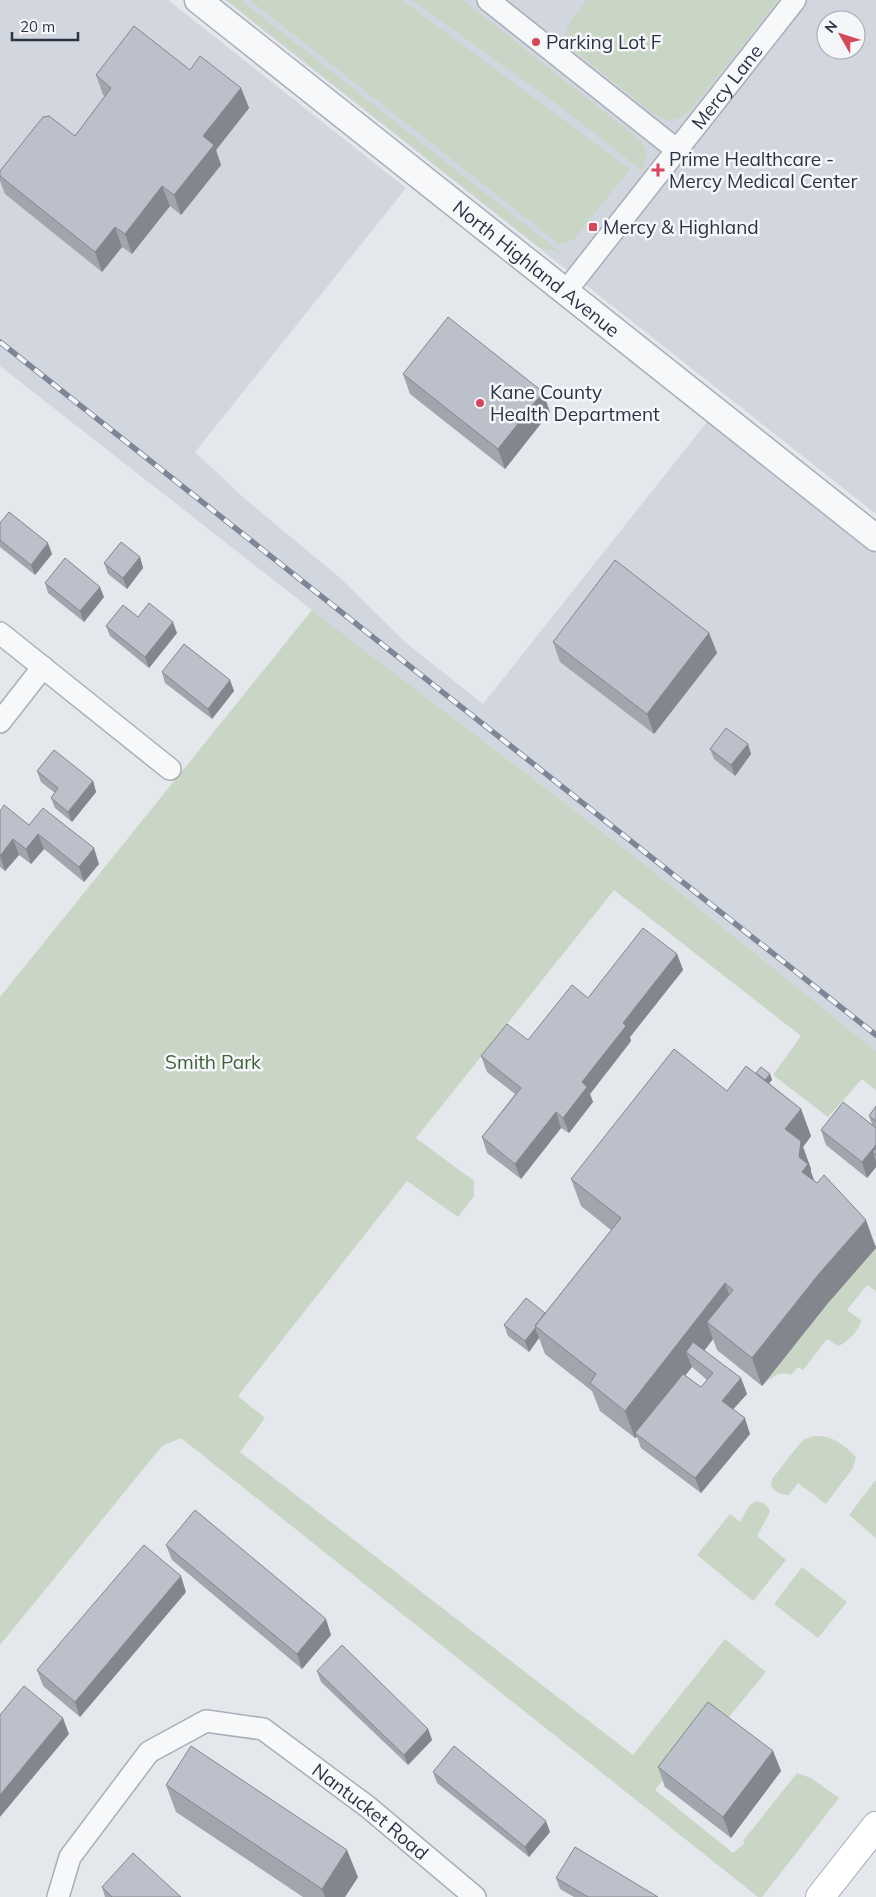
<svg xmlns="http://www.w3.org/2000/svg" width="876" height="1897" viewBox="0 0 876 1897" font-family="Mulish,sans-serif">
  <rect width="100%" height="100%" fill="#e4e7ec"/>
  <path fill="#d2d6de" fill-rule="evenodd" d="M0,0h168l238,188 -211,264 51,48 93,77 67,66 77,61 228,-287 165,132v502l-238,-192 -326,-249 -312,-244z
    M225,0h651v514l-285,-225zM826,20h30v30h-30z"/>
  <path fill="#c9d6c5" d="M227,0h14l320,253 -22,-6z
    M250,0h152l228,169 -54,68 -5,4 -12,3z
    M412,0h51l178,141 6,12 -4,18 -89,-69z
    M587,0h191l-88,111c-12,9 -23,13 -36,3l-83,-66c-14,-18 5,-33 16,-48z
    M312,610l326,249 238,192v39l-14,-11 -34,38 -55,-42 28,-39 -187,-146 -198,248 58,43v15l-16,21 -51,-36 -169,215 27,22 -25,34 393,303 92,-116 41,33 -37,45 -10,-7 -64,80 78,63 12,-10 -2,-2 54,-68 14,5 28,20 -77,99h-4l-577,-459 -19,8 -162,199v-648z
    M876,1248v43l-9,-6 -20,25 14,10c-1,10 -14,23 -23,26l-11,-7 -24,31 -5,-3 -7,8c-12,-5 -20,3 -29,11l66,-83z
    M814,1436c19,-1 29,8 42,21l-3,11 -27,36 -28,-21 -9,12c-9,0 -13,-3 -18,-9l1,-7 29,-37 4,-3z
    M875,1481h1v57l-27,-23z
    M756,1501c7,1 12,4 14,11l-13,24 29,24 -33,41 -56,-46 33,-41 10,8 9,-16z
    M802,1567l45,35 -29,36 -44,-34z"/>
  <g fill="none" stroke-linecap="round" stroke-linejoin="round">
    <g stroke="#a9aeb7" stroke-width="24">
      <g id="minor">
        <path d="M488,0l189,150"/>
        <path id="s1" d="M566,291l229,-291"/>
        <path d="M0,633l170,136"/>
        <path d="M0,722l43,-55"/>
        <path id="s2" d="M58,1897l12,-40 79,-105 57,-31 57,8 105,78 107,90"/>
      </g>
    </g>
    <g stroke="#a9aeb7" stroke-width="29">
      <g id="tertiary">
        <path id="s3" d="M198,0l678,538"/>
      </g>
    </g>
    <g stroke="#a9aeb7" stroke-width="30">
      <path id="secondary" d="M820,1897l56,-71"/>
    </g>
    <use href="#minor" stroke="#f7f8fa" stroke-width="21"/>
    <use href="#tertiary" stroke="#f7f8fa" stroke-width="26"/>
    <use href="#secondary" stroke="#fff" stroke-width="28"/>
    <g stroke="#7d8696" stroke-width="5.5">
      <path id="rail" d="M0,342l876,693"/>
    </g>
    <use href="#rail" stroke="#f4f6f9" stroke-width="4" stroke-dasharray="11" stroke-linecap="butt"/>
  </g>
  <path fill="#a1a5ae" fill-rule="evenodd" d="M190,70l51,18 8,20 -33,42 5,15 -40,50 -11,-9 -38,48 -10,-7 -20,25 -97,-78 -5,-13v-10l75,-35 30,-40 -2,-1 -7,-20z
    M403,374l147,38 -45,57 -95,-75z
    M0,523l52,31 -17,21 -35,-28z
    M140,557l3,11 -16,21 -19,-15 -4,-11z
    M45,583l59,14 -20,25 -36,-29z
    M138,617l39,16 -28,35 -39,-32 -4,-10z
    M709,633l8,20 -63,81 -94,-72 -7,-20z
    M162,672l68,8 4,11 -22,28 -47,-36z
    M748,744l3,10 -16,22 -21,-17 -4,-10z
    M37,771l56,10 3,11 -24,30 -17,-14 -4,-10 4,-5 -14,-11z
    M0,811l29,14 70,39 -15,18 -40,-33 -13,15 -12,-9 -14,16 -5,-4z
    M677,954l6,16 -53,67 1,4 -41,53 3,8 -24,31 -8,-5 -40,51 -34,-26 -5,-16 33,-43 -28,-22 -6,-16 47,-16 60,-42z
    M756,1073l14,1 2,6 -3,3 32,26 10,27 -8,11 8,22v3l3,8 62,66v2l-48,55 -66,83 -45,-36 -4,-11 -9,12 37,27 6,16 -14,15 17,25 -49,59 -60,-45 -4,-11 -2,1 -35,-27 -8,-20 -47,-37 -6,-16 -10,14 -21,-16 -4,-11 41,-12 66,-83 -30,-24 -10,-27 156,-88zM692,1367l15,13 -6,7 -16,-12z
    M876,1106v61l-9,11 -41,-33 -5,-15 51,-6 -3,-8z
    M166,1545l165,90 -29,34 -130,-109z
    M186,1592l-106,125 -37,-31 -6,-16z
    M317,1671l111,58 4,11 -24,25 -87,-83z
    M773,1751l8,20 -50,67 -66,-51 -7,-20z
    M433,1772l117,60 -21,25 -92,-74z
    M166,1785l192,92 -13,20h-42l-127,-85z
    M556,1878l102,19h-84l-14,-8z
    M102,1887l79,10h-76z"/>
  <path fill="#83868d" d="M241,88l8,20 -33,42 5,15 -40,50 -7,-20 29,-59z
    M162,186l8,20 -38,48 -7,-20z
    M115,227l7,20 -20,25 -7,-20z
    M543,392l7,20 -45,57 -7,-20z
    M48,543l4,11 -17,21 -4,-10z
    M140,557l3,11 -16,21 -4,-11z
    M100,587l4,10 -20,25 -4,-11z
    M173,622l4,11 -28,35 -4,-11z
    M709,633l8,20 -63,81 -7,-20z
    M230,680l4,11 -22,28 -4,-10z
    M748,744l3,10 -16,22 -4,-11z
    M93,781l3,11 -24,30 -4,-10z
    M38,834l6,15 -13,15 -5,-15z
    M13,839l6,16 -14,16 -5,-15z
    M94,848l5,16 -15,18 -5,-15z
    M677,954l6,16 -53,67 1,4 -41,53 3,8 -24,31 -6,-15 19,-36 41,-59z
    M770,1074l2,6 -7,7 -1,-5z
    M801,1109l10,27 -8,11 8,22v3l7,20 -16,-20 -3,-15 -14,-28z
    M556,1112l5,16 -40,51 -6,-15z
    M876,1145v10l-3,-3 3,9v6l-9,11 -5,-16z
    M866,1220l10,28 -48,55 -66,83 -10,-28 66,-83z
    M725,1283l10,28 -28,11 6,17 -16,21 -11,-8 6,15 -54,68 -3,-2 2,4 -2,1 -10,-27z
    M535,1328l4,10 -10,14 -4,-11z
    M741,1378l6,16 -20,22 -5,-15z
    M745,1418l5,16 -49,59 -6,-15z
    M181,1576l5,16 -106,125 -5,-15z
    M326,1619l5,16 -29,34 -5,-15z
    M63,1718l6,16 -69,83v-22z
    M428,1729l4,11 -24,25 -4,-10z
    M773,1751l8,20 -50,67 -8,-21z
    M546,1821l4,11 -21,25 -4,-10z
    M347,1850l11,27 -13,20h-20l-3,-8z"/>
  <path fill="#bbc0ca" stroke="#83868d" d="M134,26l56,44 10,-14 41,32 -38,48 11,9 -40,50 -12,-9 -37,48 -10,-7 -20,25 -95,-76v-5l43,-54 6,-1 26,20 36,-48 -15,-13z
    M448,317l95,75 -45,57 -95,-75z
    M9,512l39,31 -17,22 -31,-25v-17z
    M121,542l19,15 -17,21 -19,-15z
    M65,558l35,29 -20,24 -35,-28z
    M615,560l94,73 -62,81 -94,-72z
    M149,603l24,19 -28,35 -39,-31 17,-21 15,12z
    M184,644l46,36 -22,29 -46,-37z
    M726,728l22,16 -17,21 -21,-16z
    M54,750l39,31 -25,31 -17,-14 7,-10 -21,-17z
    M4,805l25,20 14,-17 51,40 -15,19 -41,-33 -12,15 -13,-10 -13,17v-45z
    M643,928l34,26 -54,69 3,3 -44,56 5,5 -24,31 -7,-6 -41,52 -33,-27 39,-49 -40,-32 26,-32 21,16 44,-55 16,13z
    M674,1049l53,42 19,-25 55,43 -16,20 16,12 -2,16 9,7 -6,8 15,11 7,-8 42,45 -48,55 -66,83 -45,-36 26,-32 -8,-7 -100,128 -35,-28 6,-9 -61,-48 86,-108 -50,-39z
    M761,1067l9,7 -5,6 -9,-7z
    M843,1102l33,26v17l-14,17 -41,-32z
    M876,1106v15l-7,-5z
    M876,1148v7l-3,-3z
    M526,1298l19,15 -10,13 1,1 -11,14 -21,-16z
    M693,1342l48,36 -19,23 23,17 -50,60 -60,-45 48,-59 18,13 12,-14 -27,-21z
    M195,1510l131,109 -29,35 -131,-109z
    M144,1545l37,31 -106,126 -38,-32z
    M342,1645l86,84 -24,26 -87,-84z
    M24,1686l39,32 -63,77v-80z
    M708,1702l65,49 -50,66 -65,-50z
    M191,1746l156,104 -25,39 -156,-104z
    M454,1746l92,75 -21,26 -92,-75z
    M575,1847l83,50h-70l-32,-19z
    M133,1853l48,44h-69l-10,-10z"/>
  <g fill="#d1495b" stroke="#f4f6f9" stroke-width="2">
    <circle cx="536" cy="42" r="5"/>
    <path d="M655.5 162.5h5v5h5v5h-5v5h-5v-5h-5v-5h5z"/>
    <rect x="588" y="222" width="10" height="10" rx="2.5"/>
    <circle cx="480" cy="403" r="5"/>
  </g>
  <g text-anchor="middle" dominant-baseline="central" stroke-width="5" stroke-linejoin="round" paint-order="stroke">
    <g font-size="19" fill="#2b3445" stroke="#f4f6f9" text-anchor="start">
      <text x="546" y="42">Parking Lot F</text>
      <text x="669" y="159">Prime Healthcare -<tspan x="669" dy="22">Mercy Medical Center</tspan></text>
      <text x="603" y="227">Mercy &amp; Highland</text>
      <text x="490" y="392">Kane County<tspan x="490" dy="22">Health Department</tspan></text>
    </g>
    <g font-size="19" fill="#2b3445" stroke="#f4f6f9">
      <text stroke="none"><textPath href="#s1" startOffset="260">Mercy Lane</textPath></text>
      <text stroke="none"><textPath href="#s3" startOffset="432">North Highland Avenue</textPath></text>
      <text stroke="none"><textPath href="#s2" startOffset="431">Nantucket Road</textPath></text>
    </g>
    <g font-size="19" fill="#3f6138" stroke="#f4f6f9">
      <text x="213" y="1062">Smith Park</text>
    </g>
  </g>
  <g transform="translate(841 35) rotate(309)"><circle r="24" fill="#f4f6f9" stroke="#a4a8b1"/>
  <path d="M0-4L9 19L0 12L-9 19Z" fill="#d1495b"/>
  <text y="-8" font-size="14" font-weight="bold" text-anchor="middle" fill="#2b3445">N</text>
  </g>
  <path d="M12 32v8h66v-8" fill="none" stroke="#2b3445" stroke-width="2.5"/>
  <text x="20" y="32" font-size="15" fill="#2b3445" stroke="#f4f6f9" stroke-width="4" paint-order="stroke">20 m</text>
</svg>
